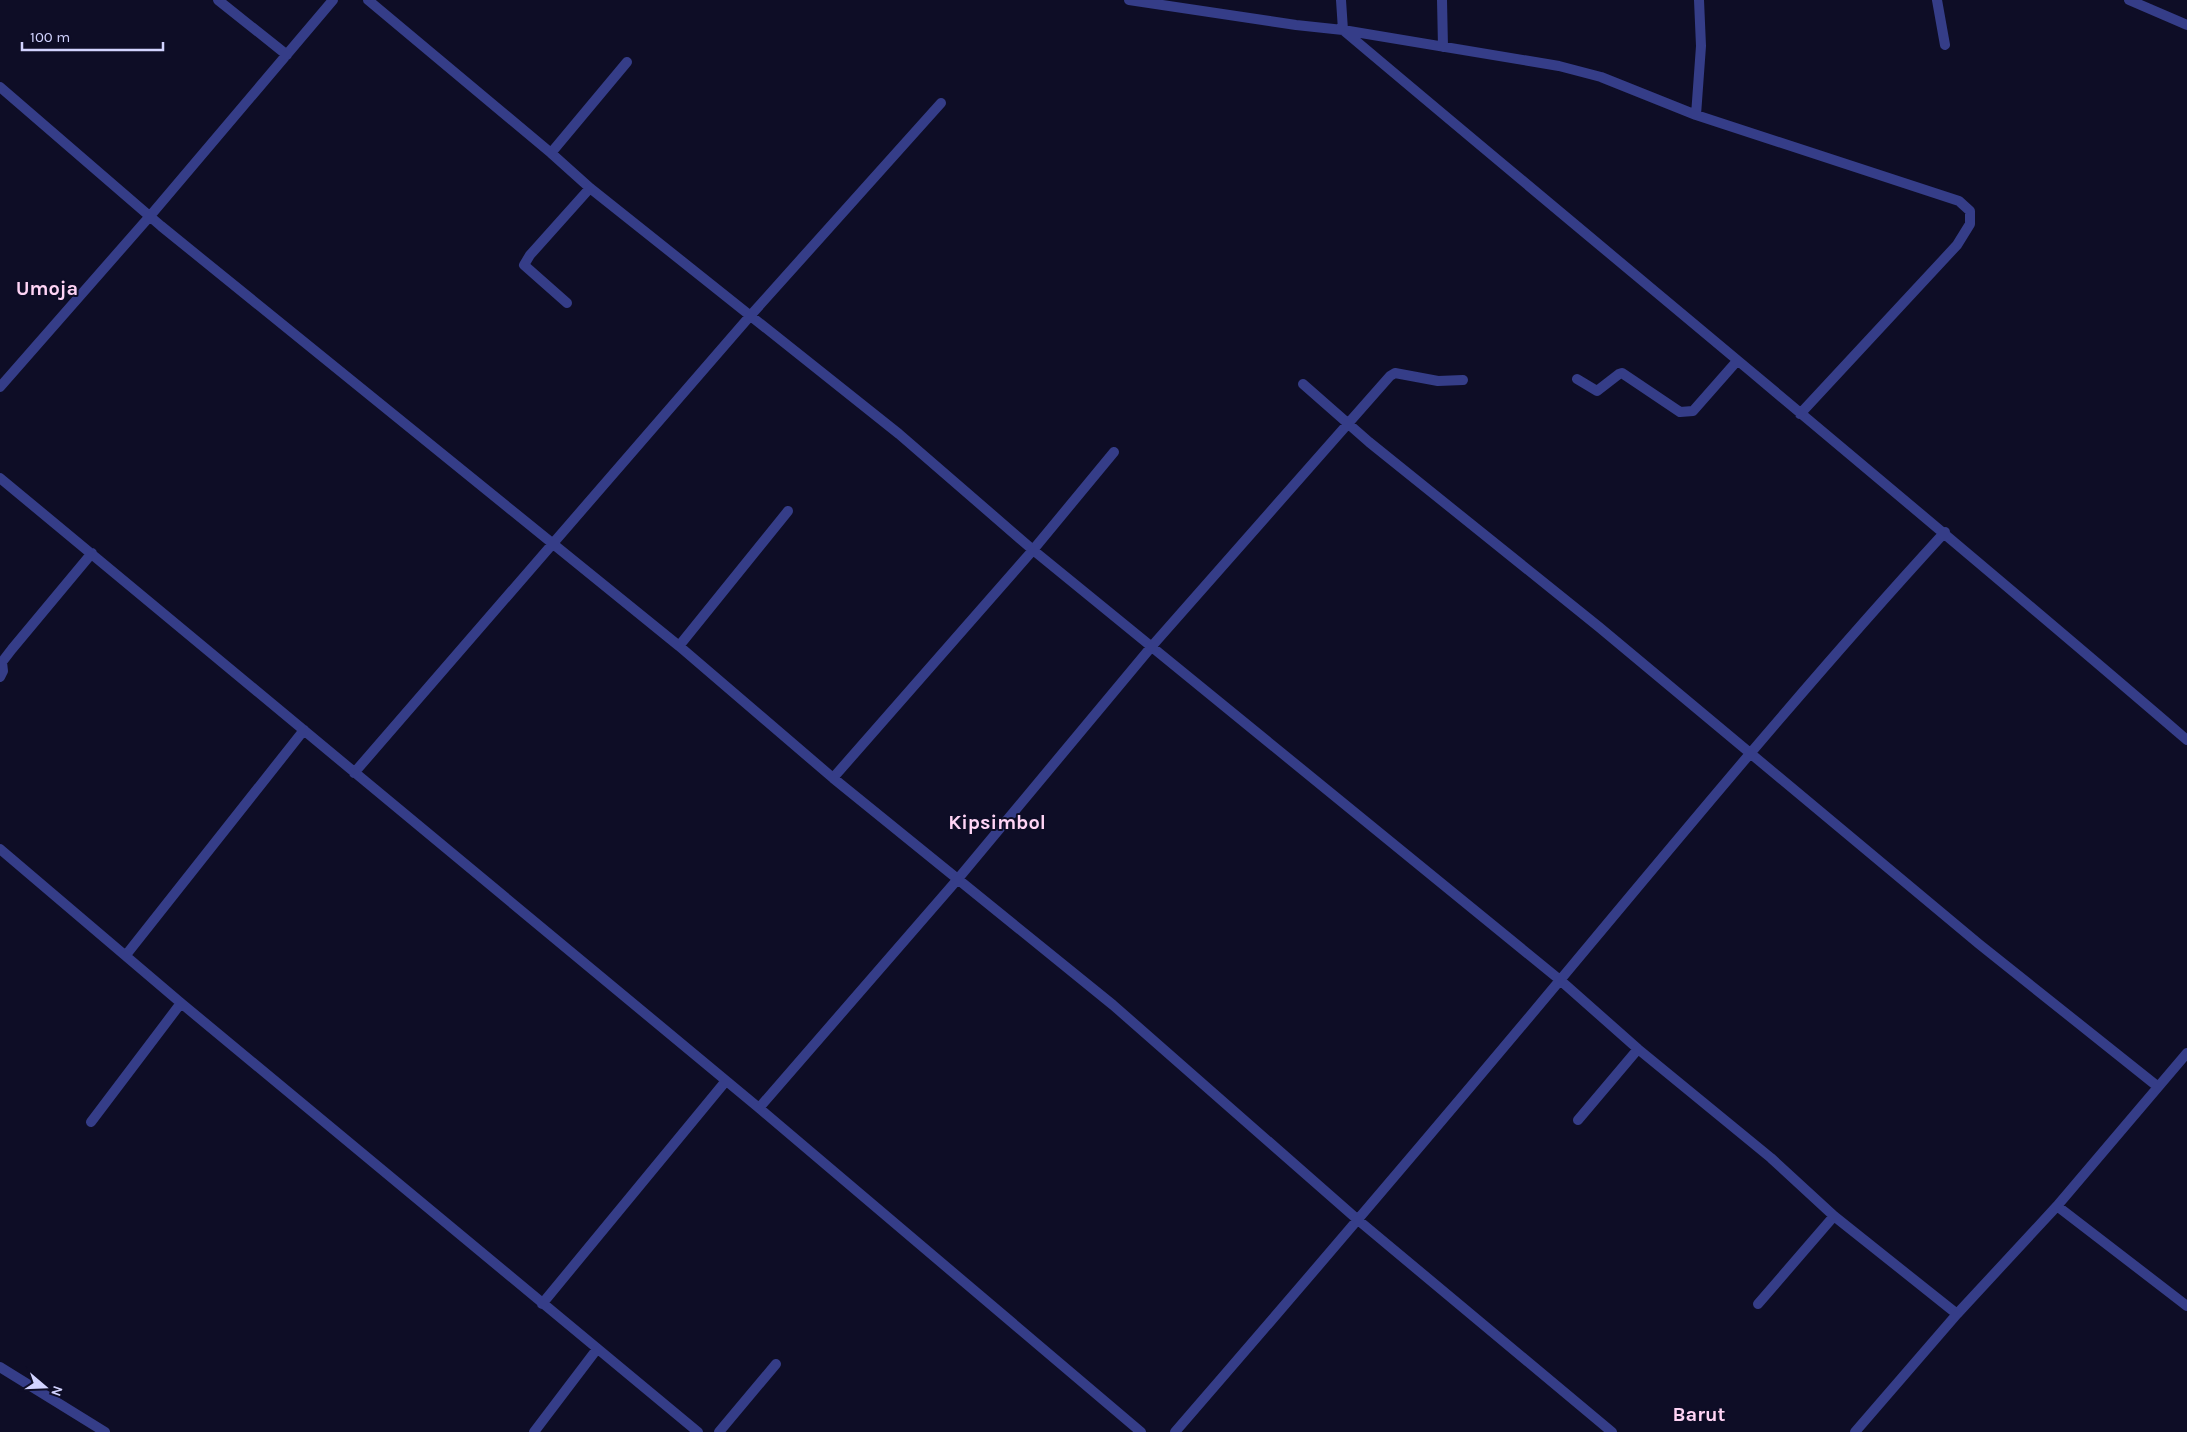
<svg xmlns="http://www.w3.org/2000/svg" width="2187" height="1432" viewBox="0 0 2187 1432" font-family="Karla,sans-serif">
  <rect width="100%" height="100%" fill="#0e0d26"/>
  <g fill="none" stroke-linecap="round" stroke-linejoin="round">
    <path stroke="#353d88" stroke-width="10" d="M218,0l69,55
      M368,0l183,153 39,35 309,246 134,116 527,430 78,69 133,109 63,58 123,98
      M1129,0l167,25 47,5 216,36 42,11 95,38 263,86 11,10v13l-13,21 -157,169
      M1341,0l2,30c281,237 565,470 844,710
      M1442,0l1,47
      M1937,0l8,45
      M2129,0l58,25
      M0,87l161,139 518,420 154,132 280,227 245,215 254,212
      M1696,115l5,-69 -2,-46
      M551,153l76,-91
      M567,303l-43,-38 6,-10 60,-67
      M1577,379l20,12 22,-17 3,-1 58,39 13,-1 44,-50
      M1303,384l66,58 230,185 380,317 178,142
      M0,387l150,-171 183,-216
      M0,478l759,630 382,324
      M679,646l109,-135
      M0,677l3,-6 -1,-9 10,-13 80,-96
      M354,773l396,-457 191,-213
      M833,778l200,-228 81,-98
      M0,849l181,154 517,429
      M126,955l178,-225
      M759,1108l198,-228 195,-234 238,-270 5,-3 43,8 25,-1
      M1578,1120l60,-71
      M91,1122l90,-119
      M2057,1206l130,100
      M542,1304l183,-222
      M1758,1304l76,-88
      M0,1367l105,65
      M534,1432l63,-83
      M719,1432l57,-68
      M1175,1432c130,-150 259,-301 386,-453 126,-151 251,-302 384,-447
      M1855,1432l102,-118 100,-108 130,-153"/>
  </g>
  <g text-anchor="middle" dominant-baseline="central" stroke-width="4" stroke-linejoin="round" paint-order="stroke">
    <g font-size="20" font-weight="bold" fill="#ffd4f5" stroke="#0e0d26">
      <text x="47" y="288">Umoja</text>
      <text x="997" y="822">Kipsimbol</text>
      <text x="1699" y="1414">Barut</text>
    </g>
  </g>
  <g transform="translate(45 1387) rotate(109)" stroke="#0e0d26" stroke-width="4" paint-order="stroke">
  <path d="M0-4L9 19L0 12L-9 19Z" fill="#d2d3ff"/>
  <text y="-8" font-size="14" font-weight="bold" text-anchor="middle" fill="#d2d3ff">N</text>
  </g>
  <path d="M22 42v8h141v-8" fill="none" stroke="#d2d3ff" stroke-width="2.5"/>
  <text x="30" y="42" font-size="15" fill="#d2d3ff" stroke="#0e0d26" stroke-width="4" paint-order="stroke">100 m</text>
</svg>
